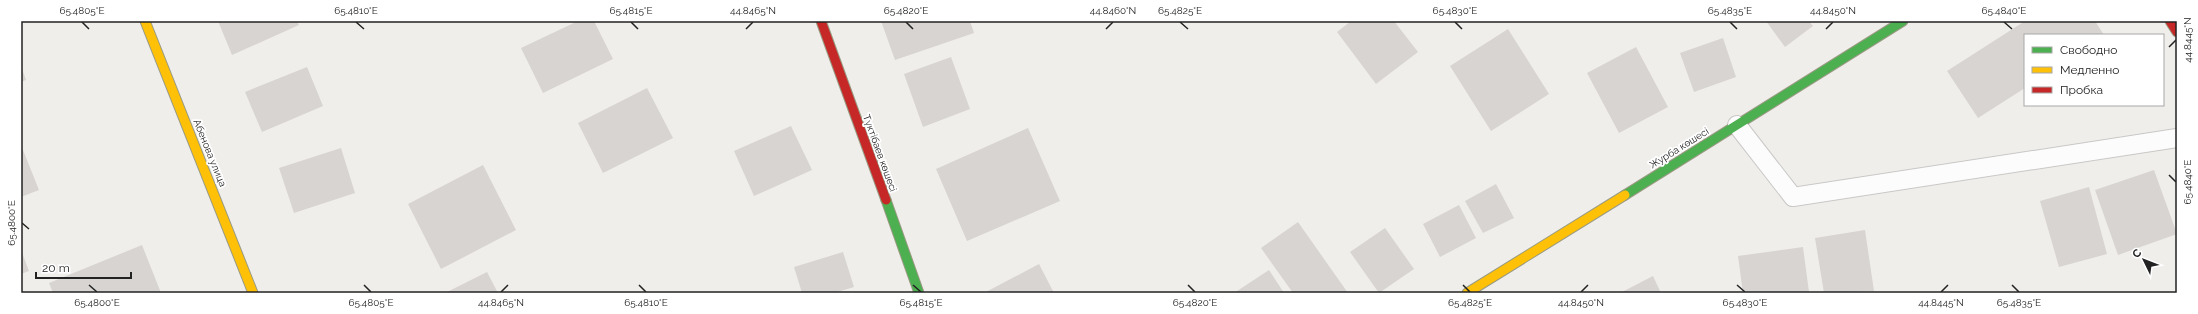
<svg xmlns="http://www.w3.org/2000/svg" width="2198" height="314" viewBox="0 0 2198 314" font-family="Raleway,sans-serif">
  <rect width="100%" height="100%" fill="#f0eeeb"/>
  <path fill="#d7d4d2" d="M218,21h79l2,4 -67,30z
    M578,21h16l19,38 -70,34 -22,-45z
    M881,21h89l4,12 -79,27z
    M1351,21h43l24,31 -42,32 -39,-52z
    M1766,21h43l4,5 -28,21z
    M2025,21h70l9,14h-79v53l-47,30 -31,-47z
    M1508,29l41,65 -58,37 -41,-65z
    M1723,38l13,39 -42,15 -14,-39z
    M1636,47l32,60 -49,26 -32,-60z
    M951,57l19,52 -47,18 -19,-53z
    M21,66l5,14 -5,2z
    M307,67l16,39 -61,26 -17,-40z
    M647,88l26,50 -70,35 -25,-50z
    M791,126l21,44 -58,26 -20,-45z
    M1028,128l32,73 -93,40 -31,-72z
    M21,145l18,45 -18,7z
    M341,148l14,45 -61,20 -15,-45z
    M483,165l33,65 -75,39 -33,-65z
    M2154,170l23,64 -59,21 -23,-65z
    M1496,184l18,34 -31,15 -18,-32z
    M2089,187l18,67 -48,13 -19,-66z
    M1459,205l17,33 -36,19 -17,-33z
    M1298,222l50,71h-55l-32,-45z
    M1385,228l29,41 -35,24 -29,-41z
    M1865,230l9,61 -50,2 -9,-55z
    M142,245l19,48h-108l-4,-10z
    M1803,247l6,45 -66,1 -5,-37z
    M21,250l8,21 -8,3z
    M843,252l11,35 -20,6h-32l-8,-26z
    M1039,264l15,29h-70z
    M1269,270l15,23h-50z
    M487,272l11,21h-53z
    M1653,276l8,17h-41z"/>
  <g fill="none" stroke-linecap="round" stroke-linejoin="round">
    <g stroke="#c9c8c7" stroke-width="20">
      <path id="lane" d="M1737,125l56,72 384,-59"/>
    </g>
    <g stroke="#999a82" stroke-width="11">
      <path id="fast" d="M1625,195l278,-174
        M886,200l33,93"/>
    </g>
    <g stroke="#999a82" stroke-width="11">
      <path id="slow" d="M145,21l108,272
        M1467,293l158,-98"/>
    </g>
    <g stroke="#999a82" stroke-width="11">
      <path id="jam" d="M821,21l65,179
        M2170,21l7,11"/>
    </g>
    <use href="#lane" stroke="#fdfcfc" stroke-width="18"/>
    <use href="#fast" stroke="#4caf50" stroke-width="9"/>
    <use href="#slow" stroke="#ffc107" stroke-width="9"/>
    <use href="#jam" stroke="#c62828" stroke-width="9"/>
  </g>
  <path fill="none" stroke="#222" stroke-width="1.5" d="M82,22l7,7M356,22l8,7M631,22l7,7M906,22l7,7M1180,22l8,7M1455,22l7,7M1730,22l7,7M2004,22l8,7M746,29l7,-7M1106,29l7,-7M1826,29l7,-7M2169,47l7,-7M2169,175l7,7M22,223l7,6M89,285l8,7M364,285l7,7M639,285l7,7M913,285l8,7M1188,285l7,7M1463,285l7,7M1737,285l8,7M2012,285l7,7M501,292l7,-7M1581,292l7,-7M1941,292l7,-7"/>
  <g text-anchor="middle" dominant-baseline="central" stroke-width="3.5" stroke-linejoin="round" paint-order="stroke">
    <g font-size="10" fill="#222" stroke="#fff">
      <text transform="translate(1679 148) rotate(-32)">Журба көшесі</text>
      <text transform="translate(210 153) rotate(68)">Абенова улица</text>
      <text transform="translate(880 153) rotate(70)">Түктібаев көшесі</text>
    </g>
  </g>
  <rect width="2198" height="314" fill="none" stroke="#ffffff" stroke-width="44"/>
  <rect x="2024" y="34" width="140" height="72" fill="#ffffff" stroke="#a7a7a7"/>
  <rect x="2032" y="47" width="20" height="6" fill="#4caf50" stroke="#a7a7a7"/>
  <text x="2060" y="54" font-size="12" fill="#222222">Свободно</text>
  <rect x="2032" y="67" width="20" height="6" fill="#ffc107" stroke="#a7a7a7"/>
  <text x="2060" y="74" font-size="12" fill="#222222">Медленно</text>
  <rect x="2032" y="87" width="20" height="6" fill="#c62828" stroke="#a7a7a7"/>
  <text x="2060" y="94" font-size="12" fill="#222222">Пробка</text>
  <g transform="translate(2144 260) rotate(313)" stroke="#ffffff" stroke-width="3" paint-order="stroke">
  <path d="M0-3L7 15L0 10L-7 15Z" fill="#222222"/>
  <text y="-6" font-size="11" font-weight="bold" text-anchor="middle" fill="#222222">С</text>
  </g>
  <path d="M36 272v6h95v-6" fill="none" stroke="#222222" stroke-width="2"/>
  <text x="42" y="272" font-size="12" fill="#222222" stroke="#ffffff" stroke-width="3" paint-order="stroke">20 m</text>
  <rect x="22" y="22" width="2154" height="270" fill="none" stroke="#222" stroke-width="1.5"/>
  <g font-size="10" text-anchor="middle" fill="#222">
    <text x="82" y="14">65.4805°E</text>
    <text x="356" y="14">65.4810°E</text>
    <text x="631" y="14">65.4815°E</text>
    <text x="753" y="14">44.8465°N</text>
    <text x="906" y="14">65.4820°E</text>
    <text x="1113" y="14">44.8460°N</text>
    <text x="1180" y="14">65.4825°E</text>
    <text x="1455" y="14">65.4830°E</text>
    <text x="1730" y="14">65.4835°E</text>
    <text x="1833" y="14">44.8450°N</text>
    <text x="2004" y="14">65.4840°E</text>
    <text transform="translate(2187 40) rotate(-90)" y="4">44.8445°N</text>
    <text transform="translate(2187 182) rotate(-90)" y="4">65.4840°E</text>
    <text transform="translate(11 223) rotate(-90)" y="4">65.4800°E</text>
    <text x="97" y="306">65.4800°E</text>
    <text x="371" y="306">65.4805°E</text>
    <text x="501" y="306">44.8465°N</text>
    <text x="646" y="306">65.4810°E</text>
    <text x="921" y="306">65.4815°E</text>
    <text x="1195" y="306">65.4820°E</text>
    <text x="1470" y="306">65.4825°E</text>
    <text x="1581" y="306">44.8450°N</text>
    <text x="1745" y="306">65.4830°E</text>
    <text x="1941" y="306">44.8445°N</text>
    <text x="2019" y="306">65.4835°E</text>
  </g>
</svg>
